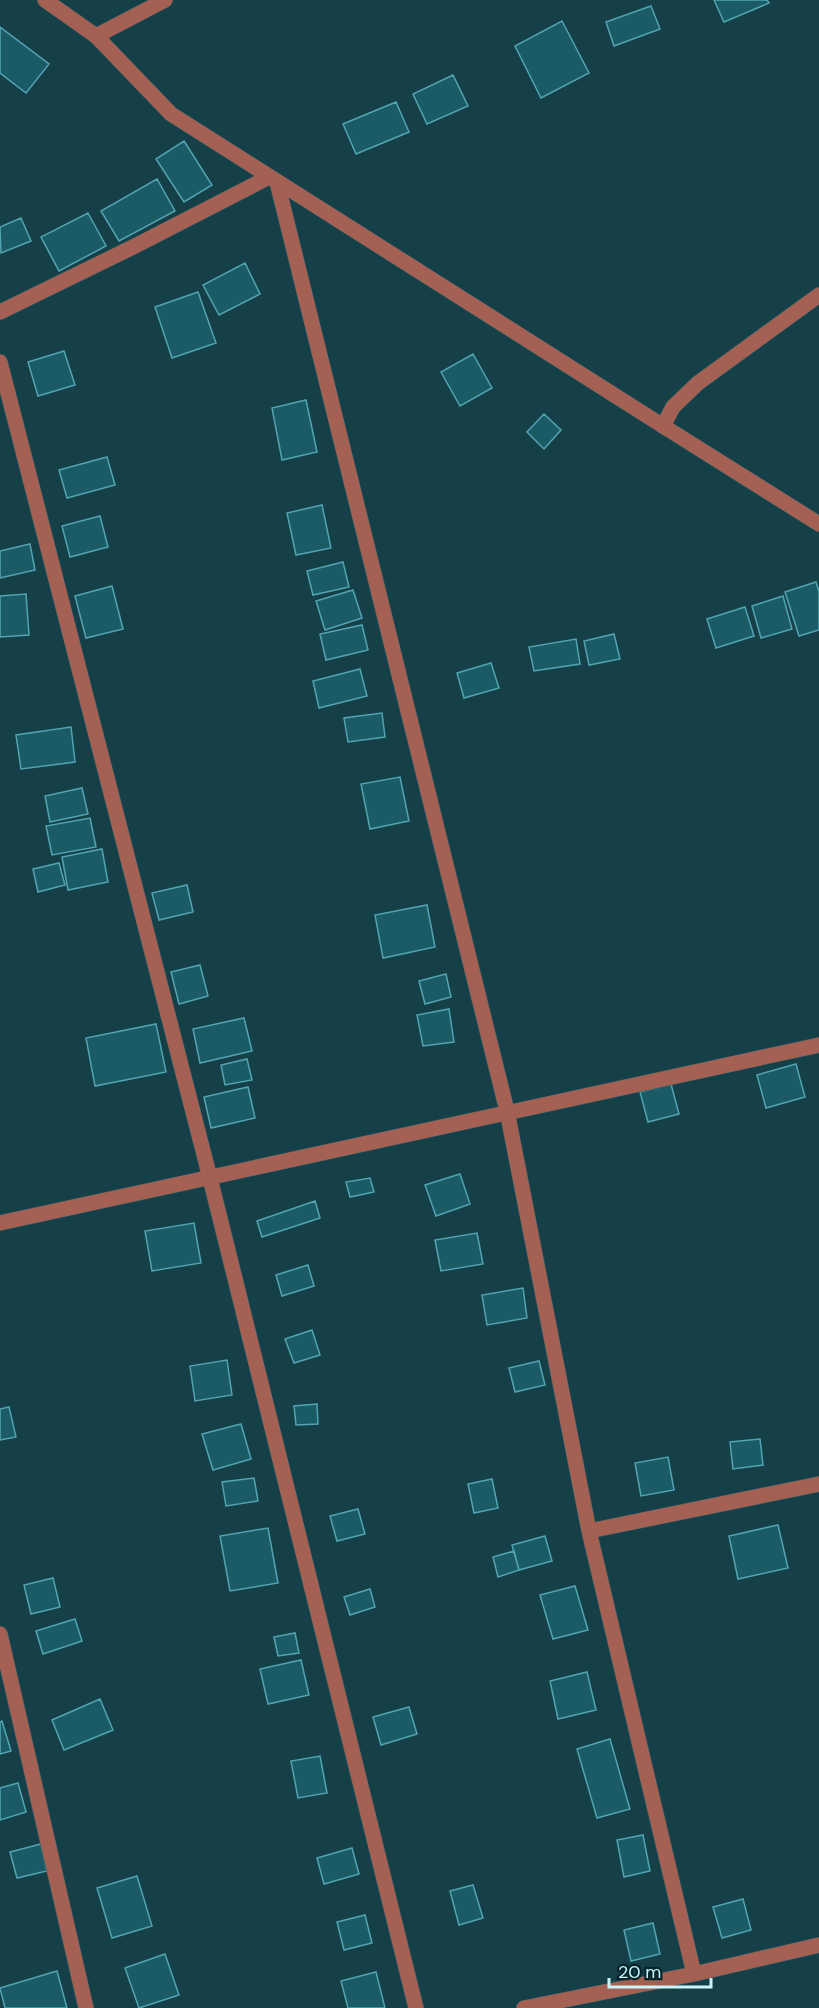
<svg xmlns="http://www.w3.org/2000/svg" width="819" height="2008" viewBox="0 0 819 2008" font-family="'DM Sans',sans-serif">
  <rect width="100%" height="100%" fill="#154048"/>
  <path fill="#1a5b66" stroke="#53a4b3" stroke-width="1.5" d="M714,0h53l2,3 -45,19z
    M651,6l9,23 -46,17 -8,-24z
    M562,21l27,52 -48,25 -26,-52z
    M0,27l49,37 -23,29 -26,-20z
    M453,75l15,31 -41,18 -14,-30z
    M396,102l13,30 -53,22 -13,-30z
    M184,141l28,44 -28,17 -28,-43z
    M157,179l18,32 -56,30 -18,-30z
    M88,213l18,33 -47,25 -18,-34z
    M21,218l10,23 -30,12 -1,-26z
    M245,263l15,31 -41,21 -16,-30z
    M198,292l18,51 -44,15 -17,-51z
    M64,351l11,34 -37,11 -10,-34z
    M473,354l19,34 -32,18 -19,-34z
    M306,400l11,52 -35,8 -10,-52z
    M544,414l17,16 -17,19 -17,-17z
    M107,457l8,28 -48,13 -8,-28z
    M322,505l9,43 -35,7 -9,-42z
    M100,516l8,31 -38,10 -8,-31z
    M30,544l5,26 -35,8v-27z
    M343,562l6,25 -36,8 -6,-24z
    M816,582l3,10v38l-20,6 -14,-44z
    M112,586l11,43 -37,9 -11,-42z
    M353,590l9,28 -37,12 -9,-29z
    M26,594l3,41 -29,2v-41z
    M783,596l9,33 -31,9 -9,-32z
    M745,607l9,29 -38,12 -9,-29z
    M362,625l6,25 -42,10 -6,-26z
    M614,634l6,25 -31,6 -5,-24z
    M576,639l4,25 -46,7 -5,-24z
    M491,663l8,25 -35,10 -7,-25z
    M360,669l7,27 -48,12 -6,-27z
    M382,713l3,24 -37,5 -4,-24z
    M71,727l4,35 -54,7 -5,-34z
    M400,777l9,44 -39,8 -9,-45z
    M82,788l6,26 -38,8 -5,-26z
    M90,818l6,29 -44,8 -6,-29z
    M102,849l6,33 -40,8 -6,-33z
    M59,863l6,22 -27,7 -5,-23z
    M187,885l6,27 -34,8 -7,-27z
    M427,905l8,42 -52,11 -8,-43z
    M200,965l8,31 -29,8 -8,-32z
    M446,974l5,23 -26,7 -6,-23z
    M449,1009l5,33 -31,4 -6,-31z
    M244,1018l8,33 -52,12 -7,-34z
    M156,1024l10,48 -71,14 -9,-48z
    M247,1059l5,21 -27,5 -4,-20z
    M796,1064l9,33 -39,11 -9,-33z
    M671,1084l8,30 -31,8 -8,-30z
    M248,1087l7,31 -44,10 -7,-31z
    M460,1174l10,30 -34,12 -11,-31z
    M370,1178l4,14 -24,5 -4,-15z
    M315,1201l5,17 -58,19 -5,-16z
    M194,1223l7,40 -49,8 -7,-40z
    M477,1233l6,31 -42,7 -6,-31z
    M308,1265l6,21 -32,10 -6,-21z
    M523,1288l4,30 -40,7 -5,-30z
    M312,1330l8,25 -26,8 -9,-24z
    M227,1360l5,35 -37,6 -5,-35z
    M539,1361l6,24 -30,7 -6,-24z
    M317,1404l1,20 -22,1 -2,-19z
    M9,1407l7,30 -16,3v-31z
    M241,1424l10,35 -38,11 -11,-36z
    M760,1439l3,26 -30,4 -3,-27z
    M668,1457l6,33 -33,6 -6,-33z
    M254,1478l4,23 -32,5 -4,-24z
    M492,1479l6,29 -24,5 -6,-29z
    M358,1509l7,25 -28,7 -7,-25z
    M778,1525l10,43 -50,11 -9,-43z
    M268,1528l10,55 -48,8 -10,-55z
    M545,1536l7,25 -33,9 -7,-25z
    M514,1551l5,19 -21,7 -5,-20z
    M53,1578l7,29 -29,7 -7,-29z
    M575,1586l13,44 -35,9 -13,-44z
    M370,1589l5,18 -25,8 -6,-18z
    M75,1619l7,22 -39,13 -7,-23z
    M295,1633l4,20 -21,3 -4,-19z
    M301,1660l8,35 -41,9 -8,-35z
    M587,1672l9,38 -38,9 -8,-38z
    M100,1699l13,31 -49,20 -12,-30z
    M409,1707l8,27 -36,11 -8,-28z
    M2,1721l9,30 -11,3v-32z
    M610,1739l20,70 -33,9 -20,-69z
    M320,1756l7,37 -29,5 -7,-37z
    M18,1783l8,29 -26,8v-32z
    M643,1835l7,36 -26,6 -7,-37z
    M41,1844l6,27 -30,7 -7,-26z
    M352,1848l7,26 -35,10 -7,-26z
    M137,1876l15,50 -40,12 -15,-50z
    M473,1885l10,33 -24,7 -9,-34z
    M743,1899l8,31 -29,8 -9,-31z
    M365,1915l7,28 -28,7 -7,-28z
    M653,1923l7,31 -29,7 -7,-31z
    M165,1954l14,41 -40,13 -14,-40z
    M57,1971l10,37h-62l-5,-20z
    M376,1972l9,36h-37l-7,-27z"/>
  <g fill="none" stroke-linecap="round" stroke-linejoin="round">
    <g stroke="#335d65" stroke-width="16">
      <path id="minor" d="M96,36l69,-36
        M277,182l230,929 82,420 105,443
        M0,312l135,-66 134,-69
        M0,362l210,816 206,830
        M663,426l156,98
        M0,1223l819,-178
        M589,1531l230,-47
        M0,1634l86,374
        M524,2008l170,-34 125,-29"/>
    </g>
    <g stroke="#335d65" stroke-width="16">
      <path id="tertiary" d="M45,0l51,36 75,78 492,312 10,-19 25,-24 121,-88"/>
    </g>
    <use href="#minor" stroke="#a56054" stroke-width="15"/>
    <use href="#tertiary" stroke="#a56054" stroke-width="15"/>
  </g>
  <path d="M609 1978v9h102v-9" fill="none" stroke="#cef4fb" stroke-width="3"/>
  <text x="618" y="1978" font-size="18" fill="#cef4fb" stroke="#02262c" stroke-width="4.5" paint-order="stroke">20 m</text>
</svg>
